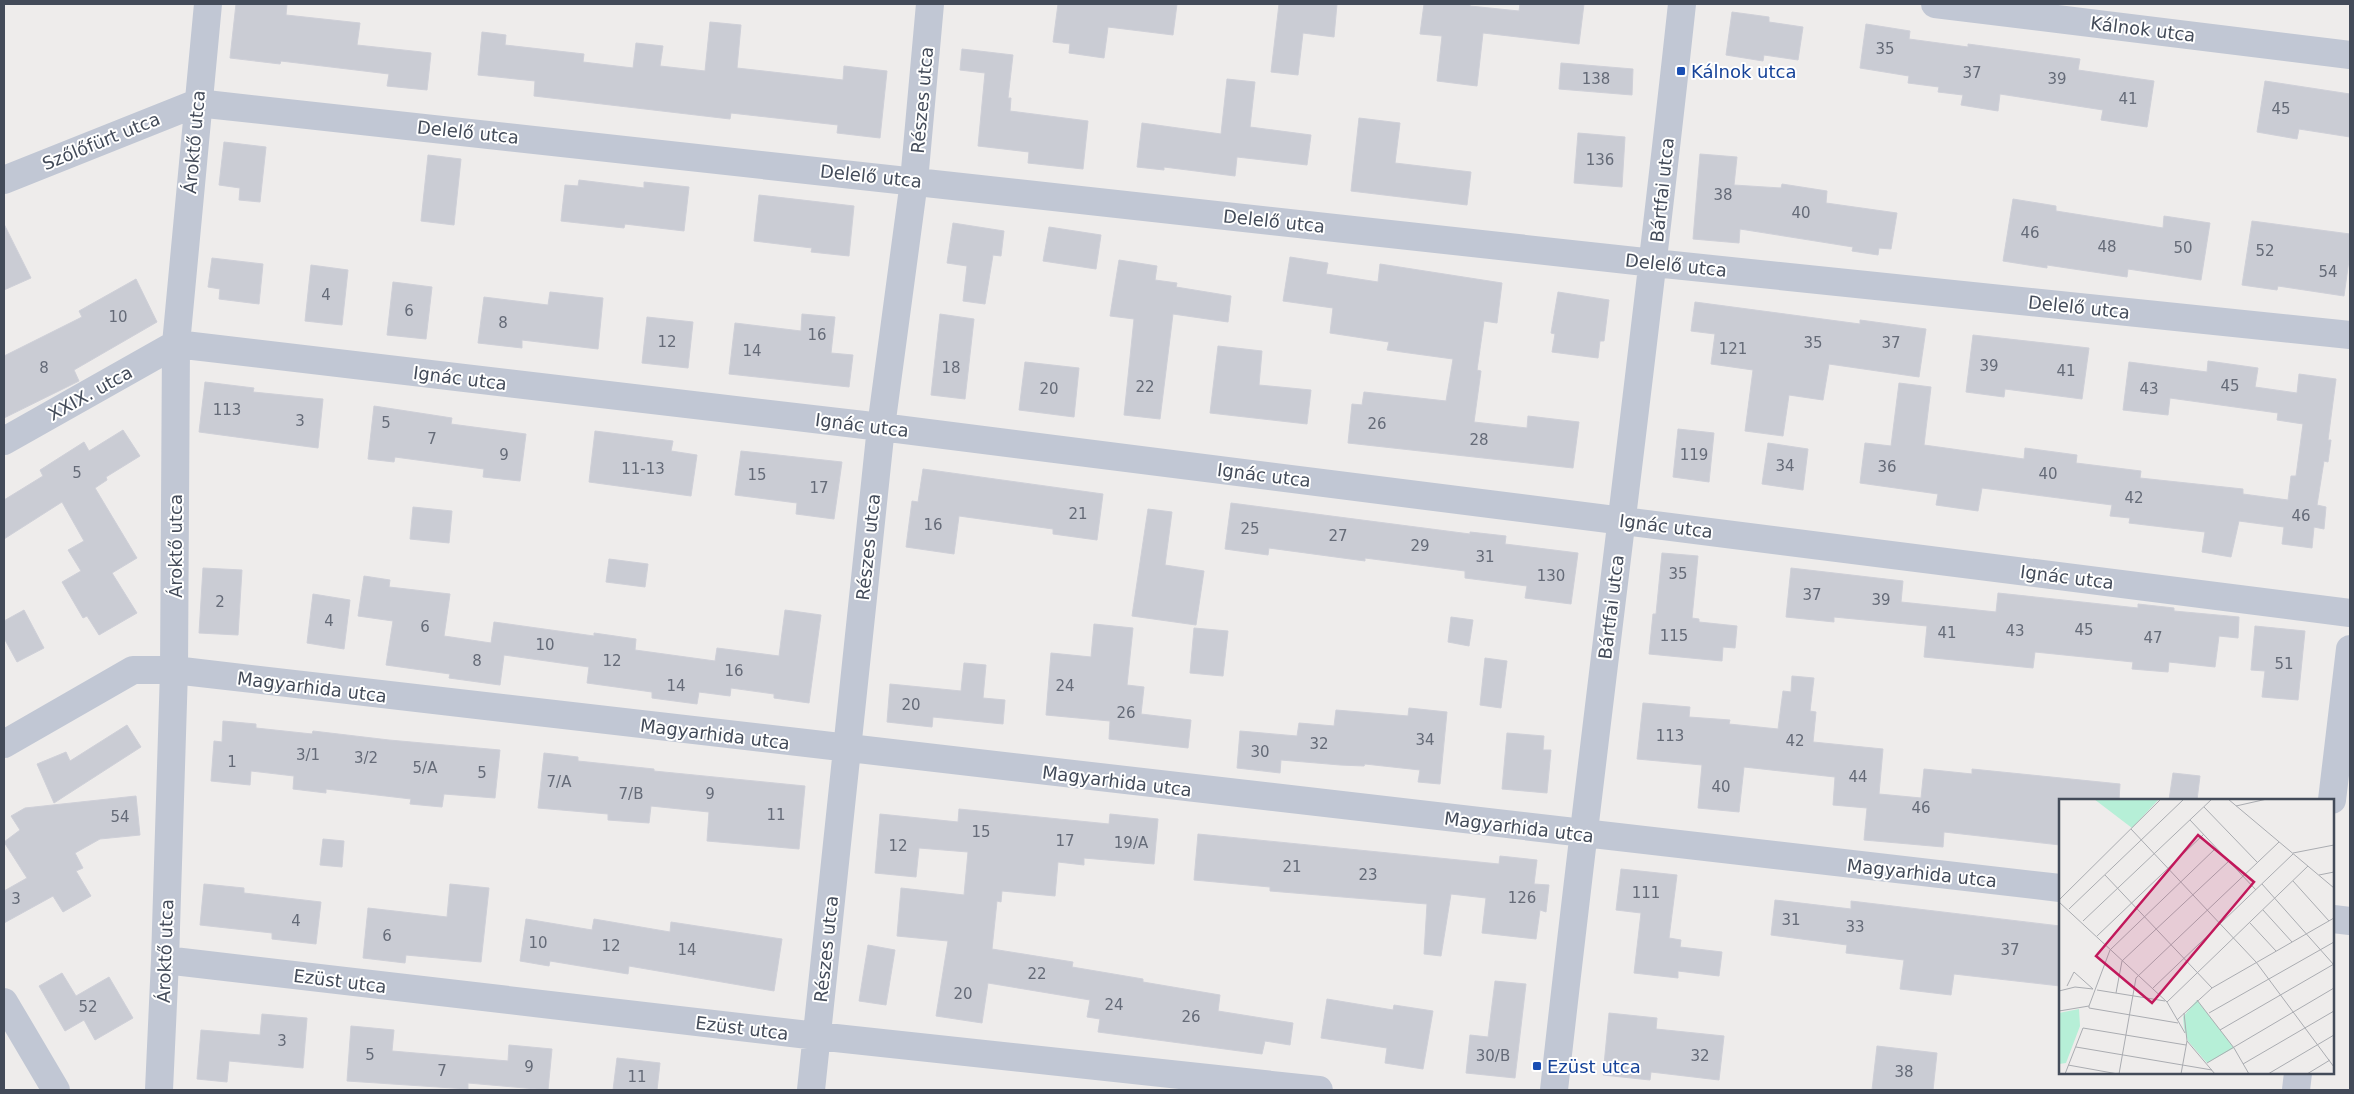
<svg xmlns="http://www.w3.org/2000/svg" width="2354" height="1094" viewBox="0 0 2354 1094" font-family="'DejaVu Sans',sans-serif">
  <rect width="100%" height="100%" fill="#eeeceb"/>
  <path fill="#caccd4" stroke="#cfd0d8" d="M236,4h51l-1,11 74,8 -3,22 74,8 -4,37 -40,-4 2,-12 -108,-13 -1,3 -50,-6z
    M1058,4h119l-4,31 -65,-8 -4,31 -35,-5 1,-9 -17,-2z
    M1279,4h58l-3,33 -31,-4 -5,42 -27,-3z
    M1424,4h46v2l49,5 1,-7h64l-5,40 -96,-11 -6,53 -40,-5 5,-45 -22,-2z
    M1732,12l37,5v5l34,5 -5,33 -34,-5 -1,6 -37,-6z
    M710,22l31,3 -4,43 106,12 1,-14 43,5 -7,67 -43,-5 1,-8 -107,-12 -1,6 -196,-23 1,-15 -57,-6 4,-43 24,3 -1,10 79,9 -1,8 50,6 3,-25 27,3 -3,20 45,5z
    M1866,24l44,7 -1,8 59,8v-3l112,15 -2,11 76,11 -7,46 -46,-7 2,-10 -103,-16 -2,17 -37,-6 2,-10 -25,-3 1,-5 -31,-4 1,-7 -49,-8z
    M962,49l51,6 -5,43h3l-1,13 78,10 -5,48 -55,-6 1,-11 -51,-6 7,-73 -25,-3z
    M1561,63l72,6 -1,26 -73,-6z
    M1227,79l28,3 -5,45 61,8 -4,30 -70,-8 -2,19 -71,-9v3l-27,-3 5,-44 79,11z
    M2265,81l85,13v43l-51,-8 -2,10 -40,-7z
    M1359,118l41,5 -5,40 76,9 -4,33 -116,-14z
    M1578,133l47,4 -3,50 -48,-4z
    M224,142l42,5 -6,55 -21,-2 1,-12 -21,-3z
    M1700,154l37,3 -3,28 47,3 1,-4 45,7 -1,12 71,10 -6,36 -12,-1 -1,7 -26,-4 1,-4 -113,-18 -1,14 -46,-4z
    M428,155l33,4 -7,66 -33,-4z
    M579,180l65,8v-6l45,5 -5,44 -59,-7 -1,4 -63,-7 4,-36 13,1z
    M759,195l95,11 -5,50 -38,-4 1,-4 -58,-7z
    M2013,199l43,7v5l107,17 1,-12 46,7 -9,57 -73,-11 -1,8 -80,-12v3l-44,-7z
    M2252,221l98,13v19l-6,43 -66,-10 -1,4 -35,-5z
    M953,223l51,8 -3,25 -8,-1 -8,49 -22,-3 4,-35 -20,-3z
    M4,224l27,54 -27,12z
    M1049,227l52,8 -5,34 -53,-8z
    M1290,257l38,6 -2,11 52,8 2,-18 122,19 -5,40 -13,-2 -7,49 4,1 -7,51 53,6 1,-12 51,6 -6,46 -225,-25 4,-39 10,1 2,-13 82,9 7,-42 -66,-9 2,-8 -59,-9 3,-25 -50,-7z
    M212,258l51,6 -4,40 -40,-5 1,-10 -12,-2z
    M1119,260l38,6 -2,14 22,3 -1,4 55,9 -3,26 -55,-8 -13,105 -36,-4 10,-96 -24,-3z
    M311,265l37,5 -6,55 -37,-4z
    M136,279l21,43 -83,48 5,11 -75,37v-62l78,-39 -3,-6z
    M393,282l39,5 -6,52 -39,-4z
    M550,292l53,6 -5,51 -76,-9v8l-44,-5 6,-46 64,8z
    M1558,292l51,8 -5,41h-4l-2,17 -46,-6 3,-18 -4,-1z
    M1695,302l165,22v-4l66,9 -7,48 -90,-13 -6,36 -34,-5 -6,41 -38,-5 8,-61 -42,-6 4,-30 -24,-3z
    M802,314l33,3 -4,36 22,2 -4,32 -120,-13 6,-51 66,8z
    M940,314l34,5 -9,80 -34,-4z
    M647,317l46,5 -5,46 -46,-5z
    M1973,335l116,13 -7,51 -77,-10 -1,8 -38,-5z
    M1218,346l44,5 -3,34 52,5 -4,34 -97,-11z
    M2208,361l50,7 -3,19 42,6 2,-19 37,5 -8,61h3l-3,22 -4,-1 -7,44 9,2 -2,22 -10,-2 -2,21 -30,-4 2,-17 -45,-6 -8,36 -29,-5 3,-20 -76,-9 1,-5 -20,-2 2,-11 -130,-17 -4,23 -42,-6 2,-11 -78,-11 5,-40 26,3 8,-63 32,4 -7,58 100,14 1,-11 52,7 -1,8 65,8 -1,7 103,11v5l45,6 3,-24h5l7,-52 -26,-4 1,-7 -108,-15 -2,17 -45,-5 6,-48 78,10z
    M1025,362l54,6 -5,49 -55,-7z
    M205,382l49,6 -1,4 70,7 -5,49 -119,-16z
    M374,406l78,12 -1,6 75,10 -6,47 -37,-4 1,-8 -89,-12 -1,5 -26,-3z
    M1678,429l36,4 -5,49 -36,-5z
    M123,430l17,26 -34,21 1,3 -12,8 42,70 -25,15 25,40 -38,22 -12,-19 -4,2 -21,-36 19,-11 -13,-21 16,-9 -22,-39 -58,37v-39l39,-24 -3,-6 44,-28 5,9z
    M595,431l78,10 -2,10 26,4 -6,41 -102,-14z
    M1768,443l40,6 -5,41 -41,-6z
    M741,451l101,11 -8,57 -38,-5 1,-11 -62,-8z
    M923,469l180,25 -6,46 -44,-6v-5l-94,-13 -5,38 -48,-7 6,-46 6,1z
    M1231,503l239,31v-2l36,4 -1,8 73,9 -7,51 -46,-6 2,-12 -62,-8v-7l-100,-13v3l-96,-13 -1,7 -43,-6z
    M413,507l39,4 -3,32 -39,-4z
    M1148,509l24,3 -7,53 39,6 -8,54 -64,-9z
    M1662,553l36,3 -6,62 7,1v3l38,4 -2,22 -12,-1 -1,14 -73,-7 4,-40h3z
    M609,559l39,5 -3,23 -39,-5z
    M203,568l39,2 -4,65 -39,-2z
    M1791,568l112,13 -2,21 95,10 2,-19 140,15v-4l36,4v3l65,6 -1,21 -19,-2 -4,31 -46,-5 -1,10 -36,-3 1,-7 -98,-10 -2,16 -109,-11 3,-31 -93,-9v5l-48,-5z
    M364,576l26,4 -1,7 61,7 -6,42 47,7 3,-21 100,14v-3l42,6 -1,11 80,11 2,-13 62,8 6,-46 36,5 -12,88 -35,-5v-4l-43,-6 -1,8 -31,-4 -2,12 -45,-6v-6l-65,-9 2,-16 -85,-12 -4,30 -51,-7 1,-4 -64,-9 7,-44 -35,-5z
    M313,594l37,6 -6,49 -37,-6z
    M24,610l20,38 -27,14 -13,-24v-17z
    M1451,617l22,3 -4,26 -21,-4z
    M1094,624l39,4 -6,57 17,2 -3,27 50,6 -3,28 -79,-9 1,-18 -64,-6 5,-62 40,4z
    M2255,626l50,5 -7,69 -36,-3 3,-26 -14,-1z
    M1194,628l34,3 -5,45 -33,-3z
    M1485,658l22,3 -6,47 -21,-3z
    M964,663l22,2 -3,33 22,2 -2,24 -70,-7 -1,10 -45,-5 3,-38 71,7z
    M1792,676l22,2 -4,33 6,1 -3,30 70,7 -4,45 42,4 3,-29 48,5v-5l148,15 -1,16h-59v45l-116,-13 -1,15 -79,-7 3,-32 -34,-3 2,-28 -91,-10 -5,45 -41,-4 4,-43 -65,-6 6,-56 47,4 -1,10 41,3 -1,4 49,5 5,-38 8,1z
    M1409,708l38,4 -7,72 -22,-2 2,-12 -55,-6 -1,2 -24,-1 -59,-5 -1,13 -43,-5 3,-37 57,5 2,-13 35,3 2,-16 72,6z
    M223,721l33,3v4l56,6 1,-3 76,9 111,10 -5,48 -51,-4 -2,13 -32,-3 1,-5 -85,-10v4l-33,-4 1,-13 -43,-5 -1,14 -39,-4 3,-40 8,1z
    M127,725l14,22 -87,56 -17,-39 29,-12 4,9z
    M1507,733l37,3 -1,14h8l-4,43 -45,-4z
    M544,753l34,4v4l76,8v2l151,15 -6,63 -92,-8 2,-29 -58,-6 -2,17 -41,-3v-6l-70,-6z
    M2173,773l27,3 -3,24h-28z
    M136,796l4,39 -40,4 -25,14 8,15 -7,3 15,25 -28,16 -10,-16 -49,27v-32l23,-13 -23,-36 16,-12 -9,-14 14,-8z
    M959,809l150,15 1,-10 48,5 -4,45 -70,-6v7l-26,-3 -3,34 -53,-5 -1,11 -4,-1 -5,48 81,13 -1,5 71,12v3l77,13 -2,16 75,12 -3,22 -25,-4 -3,13 -164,-22 2,-13 -13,-2 3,-17 -102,-17 -6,40 -46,-7 12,-75 -51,-5 4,-48 63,7 4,-43 -49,-4 -3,29 -41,-4 5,-59 78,8z
    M1198,834l301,30 1,-8 37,4 -3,24 15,1 -3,27 -6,-2 -4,29 -54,-6 4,-35 -35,-4 -10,62 -17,-2 3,-50 -157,-13v-4l-76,-7z
    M323,839l21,2 -2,26 -22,-2z
    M1621,869l56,6 -8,63 12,2 -1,7 42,5 -3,24 -41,-5v7l-44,-5 7,-60 -25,-3z
    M204,884l40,4v5l77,9 -5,42 -44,-5v-6l-72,-8z
    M450,884l39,4 -8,74 -75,-7 -1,8 -42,-5 5,-50 79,9z
    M1775,900l76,9v-8l209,25v60l-106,-12 -3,21 -51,-6 4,-29 -58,-7 1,-8 -76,-10z
    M526,919l66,11 2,-11 76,13 1,-10 111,17 -8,52 -145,-25 -1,8 -78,-13 -1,5 -29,-5z
    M868,945l27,5 -9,55 -27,-4z
    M62,973l14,23 33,-19 24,41 -38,22 -11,-20 -19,11 -26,-45z
    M1495,981l31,3 -11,94 -49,-5 4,-38 18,2z
    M1327,999l66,11 1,-5 39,6 -10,58 -38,-6 2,-15 -66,-10z
    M1609,1013l48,5 -1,11 68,7 -5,44 -68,-8 -1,8 -47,-5z
    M262,1014l45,4 -4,50 -74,-7 -2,21 -30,-3 4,-49 59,5z
    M351,1026l43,4 -2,21 116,10 1,-16 43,4 -4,41 -80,-7v6l-121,-8z
    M1877,1046l60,7 -4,37h-61z
    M617,1058l43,5 -3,27h-44z"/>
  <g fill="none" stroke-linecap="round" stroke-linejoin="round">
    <path stroke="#c1c7d4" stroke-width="28" d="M1935,4l415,51
      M4,180l193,-77 1457,160 696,72
      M4,441l172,-97 705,83 1469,186
      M4,744l129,-74h41l1886,218
      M2332,800l18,-151
      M2333,919l17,2
      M165,960l652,76 502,54
      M4,1002l52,88
      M159,1090l6,-130 9,-290 2,-326 32,-340
      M811,1090l70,-663 33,-246 16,-177
      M1554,1090c40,-362 89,-724 128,-1086
      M2296,1090l2,-17"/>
  </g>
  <g fill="#1a4fb4" stroke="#fff" stroke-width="2">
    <rect x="1676" y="66" width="10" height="10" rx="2.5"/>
    <rect x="1532" y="1061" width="10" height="10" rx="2.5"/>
  </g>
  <g text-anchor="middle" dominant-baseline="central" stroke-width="4" stroke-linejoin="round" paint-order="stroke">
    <g font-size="15" fill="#656b78">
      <text x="1885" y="49">35</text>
      <text x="1972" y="73">37</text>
      <text x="1596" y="79">138</text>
      <text x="2057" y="79">39</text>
      <text x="2128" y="99">41</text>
      <text x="2281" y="109">45</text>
      <text x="1600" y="160">136</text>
      <text x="1723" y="195">38</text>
      <text x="1801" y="213">40</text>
      <text x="2030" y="233">46</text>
      <text x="2107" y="247">48</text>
      <text x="2183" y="248">50</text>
      <text x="2265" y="251">52</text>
      <text x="2328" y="272">54</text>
      <text x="326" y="295">4</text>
      <text x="409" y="311">6</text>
      <text x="118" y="317">10</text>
      <text x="503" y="323">8</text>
      <text x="817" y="335">16</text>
      <text x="667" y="342">12</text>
      <text x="1813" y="343">35</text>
      <text x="1891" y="343">37</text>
      <text x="1733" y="349">121</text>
      <text x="752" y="351">14</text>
      <text x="1989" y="366">39</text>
      <text x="44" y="368">8</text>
      <text x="951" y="368">18</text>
      <text x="2066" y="371">41</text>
      <text x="2230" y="386">45</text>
      <text x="1145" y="387">22</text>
      <text x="1049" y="389">20</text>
      <text x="2149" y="389">43</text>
      <text x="227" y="410">113</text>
      <text x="300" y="421">3</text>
      <text x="386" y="423">5</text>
      <text x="1377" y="424">26</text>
      <text x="432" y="439">7</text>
      <text x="1479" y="440">28</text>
      <text x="504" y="455">9</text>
      <text x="1694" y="455">119</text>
      <text x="1785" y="466">34</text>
      <text x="1887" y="467">36</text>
      <text x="643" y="469">11-13</text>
      <text x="77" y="473">5</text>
      <text x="2048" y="474">40</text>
      <text x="757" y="475">15</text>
      <text x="819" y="488">17</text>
      <text x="2134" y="498">42</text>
      <text x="1078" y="514">21</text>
      <text x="2301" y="516">46</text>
      <text x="933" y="525">16</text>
      <text x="1250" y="529">25</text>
      <text x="1338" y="536">27</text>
      <text x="1420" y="546">29</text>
      <text x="1485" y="557">31</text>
      <text x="1678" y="574">35</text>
      <text x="1551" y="576">130</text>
      <text x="1812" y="595">37</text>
      <text x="1881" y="600">39</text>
      <text x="220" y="602">2</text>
      <text x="329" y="621">4</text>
      <text x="425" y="627">6</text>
      <text x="2084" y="630">45</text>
      <text x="2015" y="631">43</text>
      <text x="1947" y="633">41</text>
      <text x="1674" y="636">115</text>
      <text x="2153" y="638">47</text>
      <text x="545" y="645">10</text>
      <text x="477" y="661">8</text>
      <text x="612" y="661">12</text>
      <text x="2284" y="664">51</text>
      <text x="734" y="671">16</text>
      <text x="676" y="686">14</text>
      <text x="1065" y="686">24</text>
      <text x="911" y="705">20</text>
      <text x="1126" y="713">26</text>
      <text x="1670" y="736">113</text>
      <text x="1425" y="740">34</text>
      <text x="1795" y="741">42</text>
      <text x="1319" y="744">32</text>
      <text x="1260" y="752">30</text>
      <text x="308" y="755">3/1</text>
      <text x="366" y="758">3/2</text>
      <text x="232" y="762">1</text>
      <text x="425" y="768">5/A</text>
      <text x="482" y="773">5</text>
      <text x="1858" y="777">44</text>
      <text x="559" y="782">7/A</text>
      <text x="1721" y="787">40</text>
      <text x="631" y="794">7/B</text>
      <text x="710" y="794">9</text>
      <text x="1921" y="808">46</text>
      <text x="776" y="815">11</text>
      <text x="120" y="817">54</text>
      <text x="981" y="832">15</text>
      <text x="1065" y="841">17</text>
      <text x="1131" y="843">19/A</text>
      <text x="898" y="846">12</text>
      <text x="1292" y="867">21</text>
      <text x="1368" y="875">23</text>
      <text x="1646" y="893">111</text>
      <text x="1522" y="898">126</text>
      <text x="16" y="899">3</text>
      <text x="1791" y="920">31</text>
      <text x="296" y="921">4</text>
      <text x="1855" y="927">33</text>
      <text x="387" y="936">6</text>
      <text x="538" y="943">10</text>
      <text x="611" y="946">12</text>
      <text x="687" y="950">14</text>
      <text x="2010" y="950">37</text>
      <text x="1037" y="974">22</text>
      <text x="963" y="994">20</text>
      <text x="1114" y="1005">24</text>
      <text x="88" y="1007">52</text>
      <text x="1191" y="1017">26</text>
      <text x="282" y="1041">3</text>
      <text x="370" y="1055">5</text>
      <text x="1493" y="1056">30/B</text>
      <text x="1700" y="1056">32</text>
      <text x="529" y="1067">9</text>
      <text x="442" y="1071">7</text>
      <text x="1904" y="1072">38</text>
      <text x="637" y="1077">11</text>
    </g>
    <g font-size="18" fill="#434b59" stroke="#fff">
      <text transform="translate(2143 29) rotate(7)">Kálnok utca</text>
      <text transform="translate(922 100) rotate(-85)">Részes utca</text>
      <text transform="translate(468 132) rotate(6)">Delelő utca</text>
      <text transform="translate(101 141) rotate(-22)">Szőlőfürt utca</text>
      <text transform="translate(194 142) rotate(-85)">Ároktő utca</text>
      <text transform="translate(871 176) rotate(6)">Delelő utca</text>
      <text transform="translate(1662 190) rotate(-84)">Bártfai utca</text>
      <text transform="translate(1274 221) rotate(6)">Delelő utca</text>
      <text transform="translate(1676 265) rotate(6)">Delelő utca</text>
      <text transform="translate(2079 307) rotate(6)">Delelő utca</text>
      <text transform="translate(460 378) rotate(7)">Ignác utca</text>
      <text transform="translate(90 393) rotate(-29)">XXIX. utca</text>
      <text transform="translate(862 425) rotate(7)">Ignác utca</text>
      <text transform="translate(1264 475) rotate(7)">Ignác utca</text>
      <text transform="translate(1666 526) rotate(7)">Ignác utca</text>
      <text transform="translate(175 546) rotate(-90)">Ároktő utca</text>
      <text transform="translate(868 547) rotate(-84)">Részes utca</text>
      <text transform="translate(2067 577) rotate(7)">Ignác utca</text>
      <text transform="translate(1611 607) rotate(-83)">Bártfai utca</text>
      <text transform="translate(312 687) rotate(7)">Magyarhida utca</text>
      <text transform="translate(715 734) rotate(7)">Magyarhida utca</text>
      <text transform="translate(1117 781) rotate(7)">Magyarhida utca</text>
      <text transform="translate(1519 827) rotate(7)">Magyarhida utca</text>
      <text transform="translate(1922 873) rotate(6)">Magyarhida utca</text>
      <text transform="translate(826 949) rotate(-84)">Részes utca</text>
      <text transform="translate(165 951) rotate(-88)">Ároktő utca</text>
      <text transform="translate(340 981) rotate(7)">Ezüst utca</text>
      <text transform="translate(742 1028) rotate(7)">Ezüst utca</text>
    </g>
    <g font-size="18" fill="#164399" stroke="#fff" text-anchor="start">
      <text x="1691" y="71">Kálnok utca</text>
      <text x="1547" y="1066">Ezüst utca</text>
    </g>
  </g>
  <g transform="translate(2059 799)">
    <rect width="275" height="275" fill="#eeeceb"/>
    <path d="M35,0h65l-27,29zM138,201l37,48 -27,15 -19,-22 -4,-13 -1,-11zM20,210l1,17 -14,37 -7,1v-51z" fill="#b6efd7"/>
    <path fill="none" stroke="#aaacb1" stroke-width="1" d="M169,0l106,89M177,7l31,-7M145,8l53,55M131,21l66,70M72,30l125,133 78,105M234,54l41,-8M46,76l107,113M260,76l15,-3M234,82l36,40M203,85l72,81M0,101l102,-101M0,103l108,100 18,31M10,110l115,-110M204,111l29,32M24,122l129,-122M191,124l26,28M38,137l107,-102M8,187l7,-14 19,17M94,189l140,-134M38,191l68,11M0,192l16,-4 18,2M57,194l6,-32 107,-100M138,201l37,48 15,26M108,203l141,-136M30,207l21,-56 106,-102M30,207v2l89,15M0,212l30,-5M150,214l125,-71M118,221l35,-32 122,-70M161,231l114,-66M128,242l28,33M17,248l136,23M148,264l127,-75M184,265l91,-53M9,266l50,9M6,275l18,-46 103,17M60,275l17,-96 143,-136M122,275l6,-33 -3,-28M209,275l66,-39M248,275l23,-14"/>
    <path fill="#c2185b" fill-opacity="0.15" stroke="#c2185b" stroke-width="2.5" d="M139,36l56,47 -102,121 -56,-47z"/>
    <rect width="275" height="275" fill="none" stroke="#434b59" stroke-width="2.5"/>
  </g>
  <rect width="2354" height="1094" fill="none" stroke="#434b59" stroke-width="10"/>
</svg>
